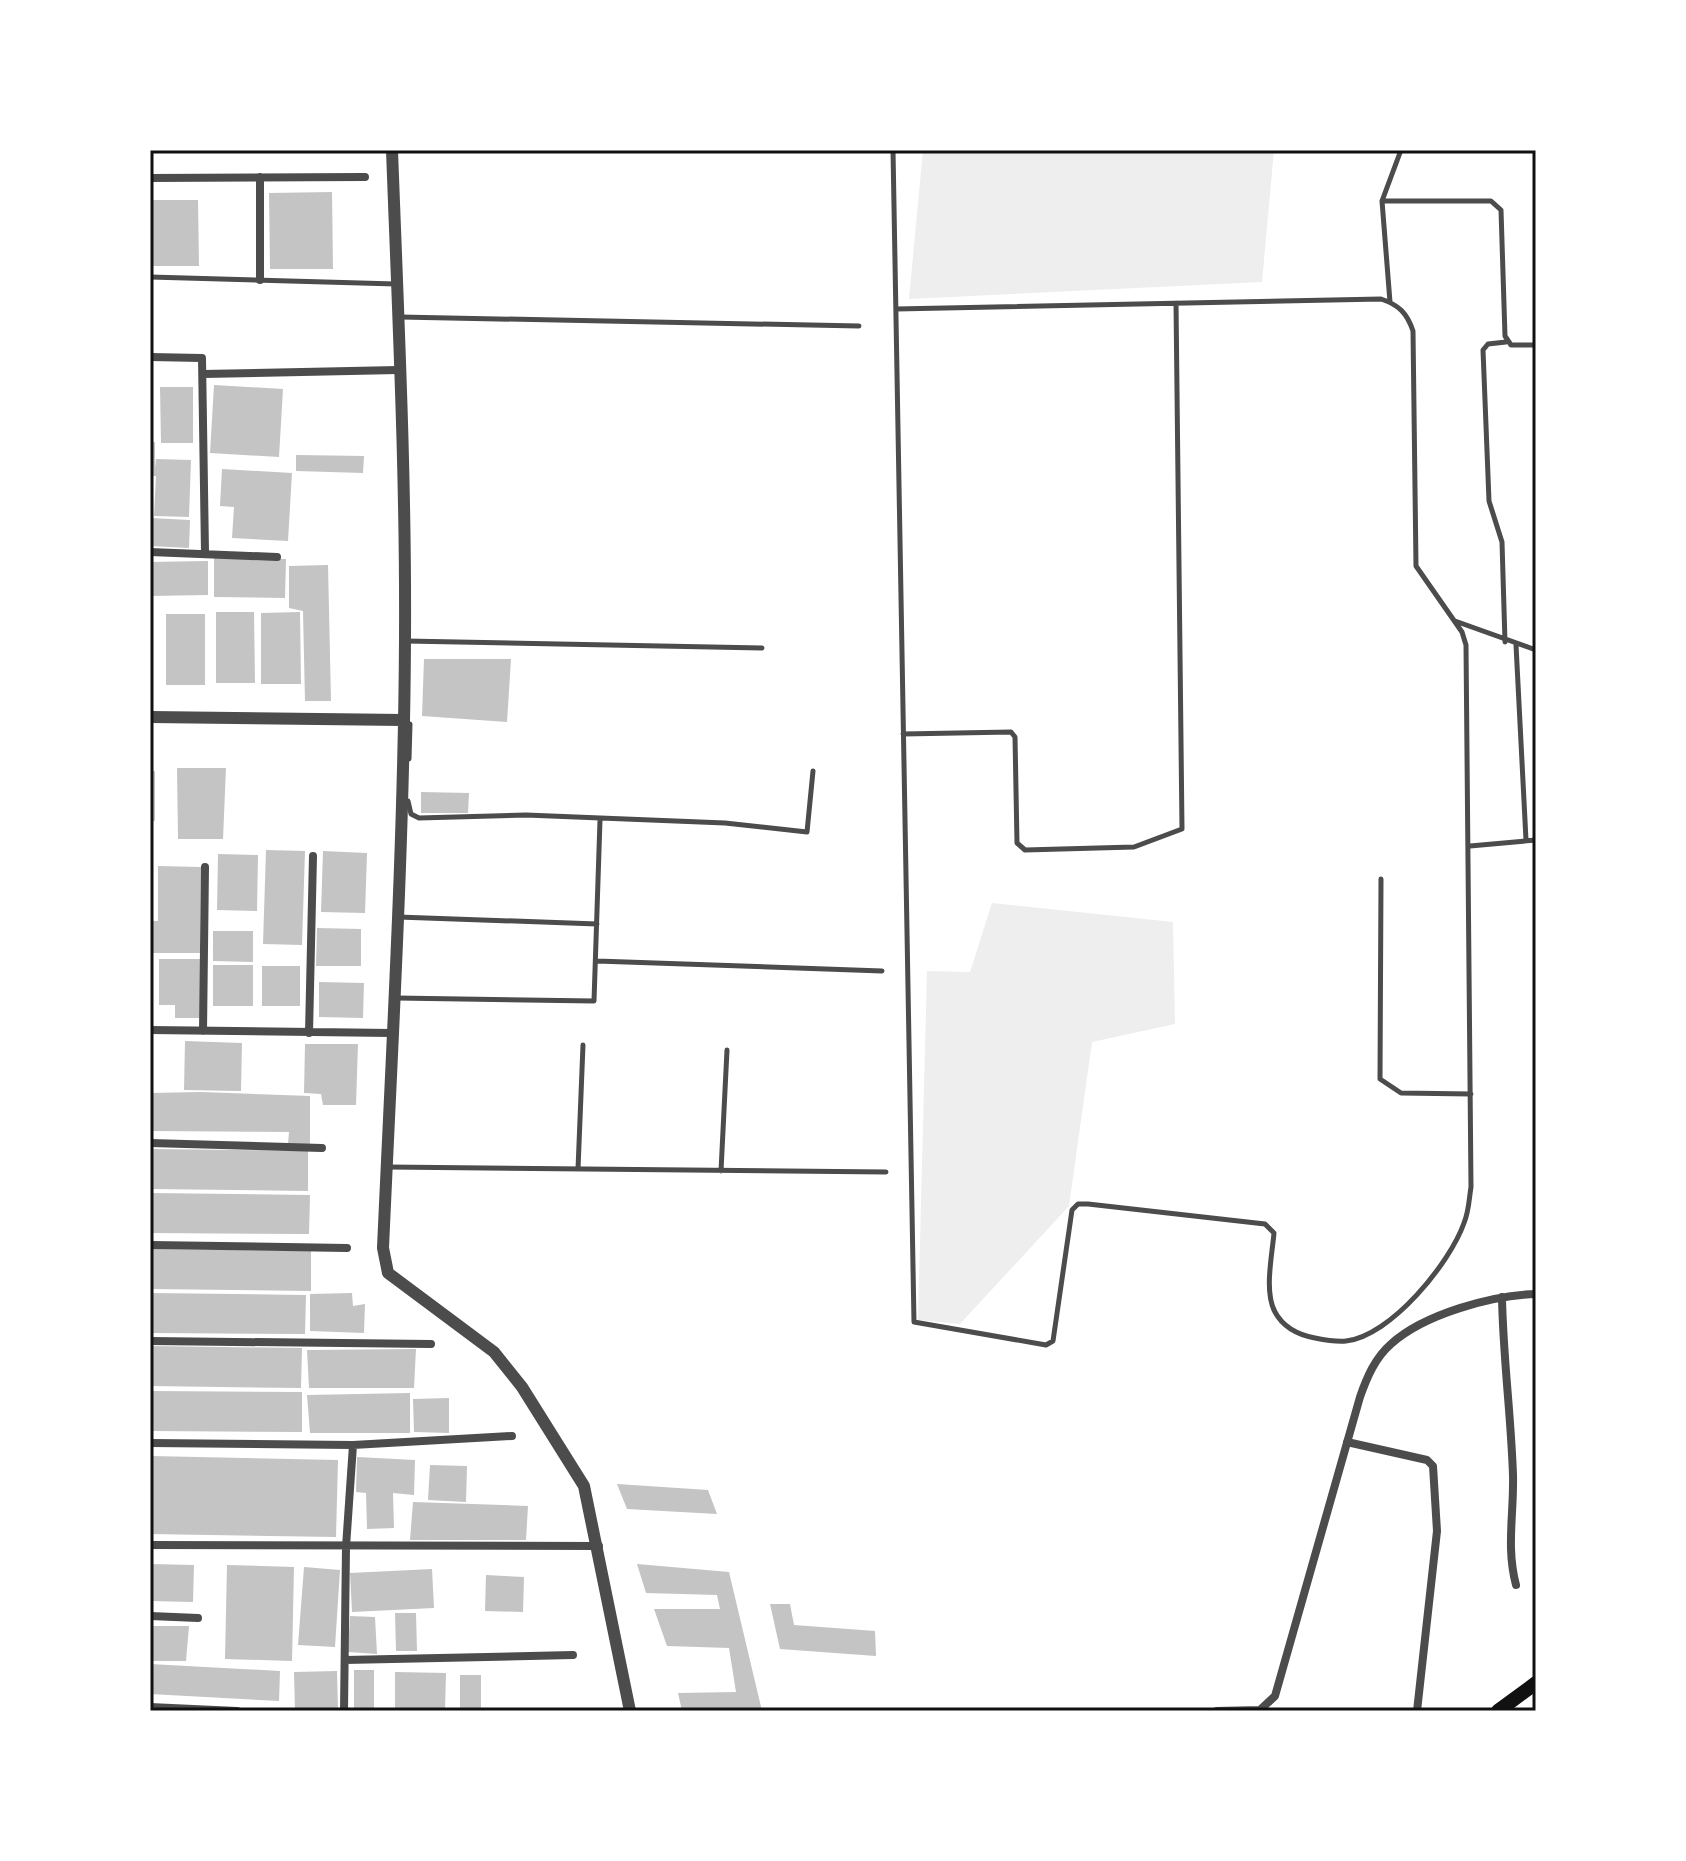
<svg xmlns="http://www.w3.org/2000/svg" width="1686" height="1861" viewBox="0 0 1686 1861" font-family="Mulish,sans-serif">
  <rect width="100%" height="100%" fill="#fff"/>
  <path fill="#eee" d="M923,150h351l-12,132 -353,17z
    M992,903l181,19 2,102 -83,18 -23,164 -109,118 -42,-4 9,-349 43,1z"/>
  <path fill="#c4c4c4" d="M332,192l1,77h-63l-1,-76z
    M150,200h48l1,66h-49z
    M214,385l69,4 -4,68 -69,-4z
    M160,387h33v56h-32z
    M150,442h5v26l1,-9 35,1 -2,57 -35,-1 2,-40h-6z
    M296,455l68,1 -1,17 -67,-2z
    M222,469l70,4 -4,68 -56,-3 2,-31 -14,-1z
    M150,518l40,2 -1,28 -39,-2z
    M214,558l72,1 -1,39 -71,-1z
    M208,561v34l-58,1v-34z
    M328,565l3,136h-26l-2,-90 -14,-3v-42z
    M216,612h38l1,71h-39z
    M300,612l1,72h-40v-71z
    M166,614h39v71h-39z
    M424,659h87l-4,63 -85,-6z
    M177,768h49l-3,71h-45z
    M150,771h5v50h-5z
    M421,792l48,1 -1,20h-47z
    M266,850l39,1 -3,94 -39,-1z
    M323,851l44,2 -2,60 -44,-1z
    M218,854l40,1 -1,56 -40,-1z
    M158,866l43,1 -1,86h-47v-32h5z
    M317,928l44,1v37h-45z
    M213,931h40v31l-40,-1z
    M159,959h41v59h-25v-13h-16z
    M213,965h40v41h-40z
    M262,966h38v40h-38z
    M319,982l45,1 -1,35 -44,-1z
    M185,1041l57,2 -1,48 -57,-1z
    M305,1044h53l-2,61h-33l-2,-11 -17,-1z
    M201,1092l109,4v48h-22l1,-12 -139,-1v-38z
    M150,1149l158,2v40l-158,-2z
    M150,1193l160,2 -1,39 -159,-1z
    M150,1249l161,2v40l-161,-2z
    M150,1293l156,2 -1,39 -155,-1z
    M352,1293l1,13 12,-2 -1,29 -54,-2v-37z
    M150,1346l152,2 -1,40 -151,-2z
    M416,1349l-2,39h-105l-2,-38z
    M150,1391l152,1v40l-152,-1z
    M410,1393v40h-100l-3,-38z
    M449,1398v35l-35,-1 -1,-33z
    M150,1456l188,4 -2,77 -186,-3z
    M357,1457l58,3 -1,35 -21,-2 1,35 -27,1 -1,-36 -10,-1z
    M430,1465l37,1 -1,36 -38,-2z
    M617,1484l91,6 9,24 -90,-5z
    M413,1502l115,4 -2,34h-116z
    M150,1564l44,1 -1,37 -43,-1z
    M637,1564l92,8 33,139h-80l-4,-18 58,-1 -7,-44 -62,-2 -13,-37h66l-3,-14 -71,-2z
    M227,1565l67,2 -2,94 -67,-2z
    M304,1567l36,3 -5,77 -37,-2z
    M432,1569l2,39 -82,4 -2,-39z
    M486,1575l38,2 -1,35 -38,-1z
    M770,1604h20l4,21 81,6 1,25 -96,-7z
    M395,1613h21l1,38h-21z
    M350,1616l25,1 2,37 -29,-2z
    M150,1626h39l-3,35h-36z
    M150,1664l130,7 -1,30 -129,-7z
    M354,1670h20v38h-20z
    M337,1671l1,40h-43l-1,-39z
    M395,1672l51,1 -1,38h-50z
    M460,1675h21v36h-21z"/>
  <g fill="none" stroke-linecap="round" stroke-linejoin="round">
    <path stroke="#4c4c4c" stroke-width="5" d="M893,150l21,1172 132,23 7,-4 19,-131 6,-6h10l177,20 9,9c-2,23 -10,59 1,79 8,15 24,23 40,26 10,2 21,4 31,3 45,-5 104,-78 118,-118 5,-12 5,-24 7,-36l-5,-542 -4,-13 -46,-66 -3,-235c-6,-18 -14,-26 -32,-32l-485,10
      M1382,201h109l10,9 4,126 6,9h25
      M150,277l246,7
      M1390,302l-8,-101 19,-51
      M400,317l459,9
      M1455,621l81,29
      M406,641l356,7
      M1505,642l-3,-100 -13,-41 -6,-151 5,-6 18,-2
      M1516,645l10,195
      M903,734l108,-2 4,5 2,106 8,7 109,-3 48,-18 -6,-526
      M409,759l1,-35
      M408,801l3,13 8,4 107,-3 199,8 82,9 6,-61
      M1470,846l66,-6
      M1381,879l-1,200 21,14 70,1
      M398,917l199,7
      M597,961l285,10
      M396,998l198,3 6,-181
      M388,1167l498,5
      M578,1169l5,-124
      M721,1171l6,-121"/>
    <path stroke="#4c4c4c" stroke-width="8" d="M150,178l215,-1
      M260,280v-103
      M150,357l52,1 3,194
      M203,374l195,-4
      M150,552l127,5
      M150,1030l241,3
      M203,1031l2,-164
      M309,1033l4,-177
      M150,1143l172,5
      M150,1245l197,3
      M1502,1297c1,60 9,118 11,178 1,39 -7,72 3,110
      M150,1341l281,3
      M1347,1442l80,18 6,6 4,65 -20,180
      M150,1443l203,2 159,-9
      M150,1545l449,1
      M150,1616l48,2
      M345,1660l228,-5
      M150,1707l87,4
      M344,1711l2,-164 7,-102
      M1217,1711l43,-1 15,-14 85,-299c7,-20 15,-39 31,-53 33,-30 102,-49 145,-50"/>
    <path stroke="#4c4c4c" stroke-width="12" d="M392,150c6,163 14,325 13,489 -1,203 -13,406 -22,609l5,25 106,79 28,35 62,99 46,225
      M150,717l253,3"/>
    <path stroke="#111" stroke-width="14" d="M1498,1711l38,-28"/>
  </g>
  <rect width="1686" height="1861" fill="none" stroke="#ffffff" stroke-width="304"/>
  <rect x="152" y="152" width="1382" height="1557" fill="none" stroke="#111" stroke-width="3"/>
</svg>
